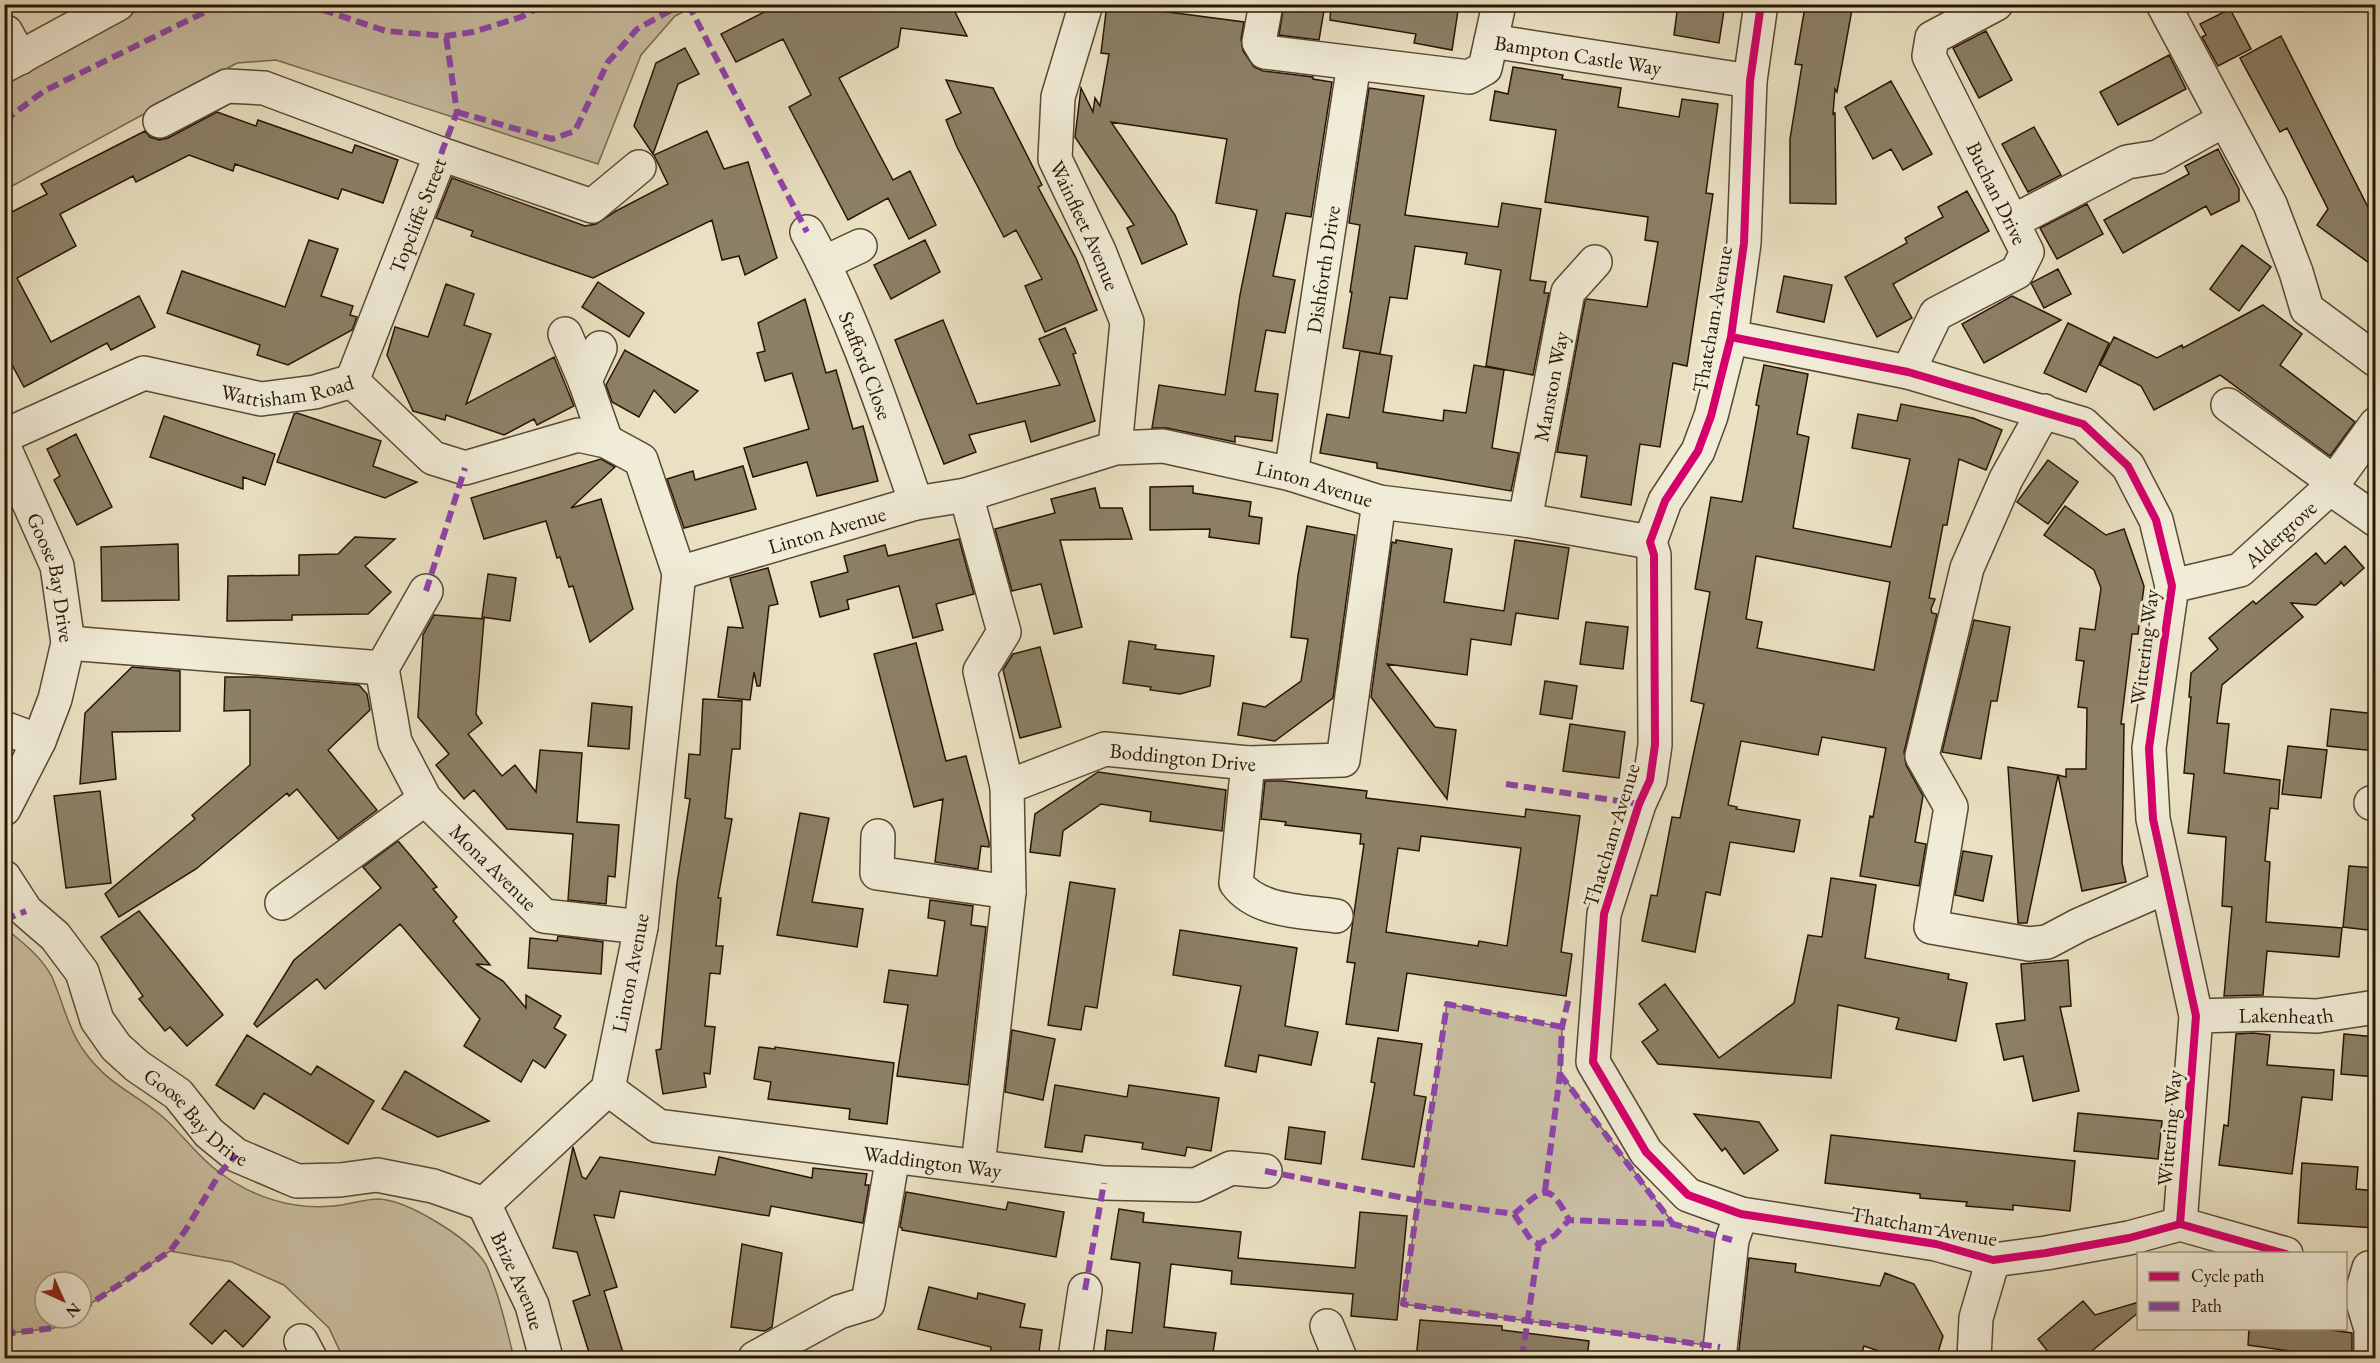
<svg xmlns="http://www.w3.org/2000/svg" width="2380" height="1363" viewBox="0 0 2380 1363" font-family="'EB Garamond',serif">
  <rect width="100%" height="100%" fill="#eae1c2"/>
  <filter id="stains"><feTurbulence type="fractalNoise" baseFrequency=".00333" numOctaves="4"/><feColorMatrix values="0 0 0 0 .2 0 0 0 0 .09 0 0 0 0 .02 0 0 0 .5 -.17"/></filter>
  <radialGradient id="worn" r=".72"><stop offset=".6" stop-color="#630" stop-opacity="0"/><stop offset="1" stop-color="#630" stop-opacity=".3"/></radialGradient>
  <path fill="#c9bea2" stroke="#786a53" stroke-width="1.5" d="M147,5h549l-21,11 -34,39 -43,109 -322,-104 -39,3 -232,127v-108z
    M5,928c16,13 37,29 47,49 11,25 16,52 32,74 24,34 51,42 80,67 19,17 34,39 55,54 33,25 73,38 114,34 15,-1 31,-7 45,-7 30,1 91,39 107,64 3,4 5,12 7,17 10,25 15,52 22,78h-171l-14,-30 -45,-43 -52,-23 -62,-11 -89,59v-28h-36v36h24l-15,10 -43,5 -6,-3z
    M1447,1004l115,23 -1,47 112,149 59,17 -12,107 -317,-43z"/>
  <path fill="#8c8067" stroke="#271604" stroke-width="1.5" fill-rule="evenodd" d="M780,4h171l16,32 -66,-8 -3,19 -59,31 54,102 17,-9 26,54 -27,14 -21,-41 -40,22 -59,-113 22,-12 -28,-56 -47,23 -15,-28z
    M1107,4l137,18 -3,17 2,12 11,16 9,4 50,6v2l19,3 -21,135 -25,-4 -13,63 22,4 -10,53 -19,-3 -11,61 23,3 -6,47 -37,-5v6l-68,-14h-15l7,-43 66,10 15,-100 17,-85 -41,-7 11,-64 -116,-17 64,93 12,29 -45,20 -15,-36 7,-3 -59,-88 6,-49 12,24 2,-14 5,8 9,-52 -8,-1z
    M1284,4h41l-6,36 -40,-5z
    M1331,4h128l-7,46 -38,-7 2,-9 -86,-14z
    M1678,4h47l-6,39 -45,-8z
    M1824,4h29l-16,88 -2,-3 -2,25 2,-1 1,91 -46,-1v-64l12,-74 -7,-1 10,-57 18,3z
    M2230,9l21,40 -33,17 -16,-29 4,-2 -6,-11z
    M1986,31l26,49 -33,18 -26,-50z
    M2281,36l95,187v45l-59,-43 11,-16 -41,-81 -7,4 -40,-74z
    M685,48l14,26 -21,10 -25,70 -19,-28 22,-63z
    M2169,55l17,34 -68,36 -18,-33z
    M1513,67l50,8 -1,4 59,9 -3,19 61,10 3,-18 36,5 -12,89 7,1 -26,172 -14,-3 -13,84 -20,-3 -9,61 -50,-8 6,-41 -30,-4 28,-151 2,-2 60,8 11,-65 -13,-2 3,-23 -103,-15 11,-72 -66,-10 5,-29 13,3z
    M946,80l47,8 49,97 -4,2 38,71 21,52 -52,22 -20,-46 17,-7 -26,-49 -12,7 -47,-90 -11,-27 15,-7z
    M1891,81l41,73 -29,16 -12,-21 -18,10 -28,-52z
    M1369,88l55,8 -19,119 93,12 4,-24 39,6 -11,71 16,2 -2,11h5l-16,82 -47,-9 15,-96 -36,-6 2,-11 -52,-7 -8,53 -17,-2 -10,57 -37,-6 9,-56h-2l10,-67 -11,-2z
    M217,112l39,14 2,-6 94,33 3,-8 43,15 -15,43 -41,-14 -4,10 -103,-35 -2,7 -44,-16 -53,27 -3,-6 -73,38 16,32 -59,32 34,64 88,-46 16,31 -44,23 -4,-7 -83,44 -20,-37v-134l43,-22 -6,-10 104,-53 5,6 9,3 9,-2z
    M2034,127l27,48 -33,17 -26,-48z
    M707,131l17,38 24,-7 29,96 -32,17 -6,-19 -17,4 -10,-40 -119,58 -122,-42 2,-5 -37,-13 16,-40 133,48 11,-2 20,-13 52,-27 -14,-29z
    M2218,149l21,40v12l-28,14 -5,-9 -83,47 -19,-33 85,-46 -4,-8z
    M1967,191l22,40 -96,53 19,34 -35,19 -32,-60 62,-34 -2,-5 38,-21 -5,-10z
    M2087,204l16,30 -46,25 -17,-31z
    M309,240l29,9 -17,47 32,10 -3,9 7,2 -5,13 -64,35 -31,-10 3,-10 -93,-32 15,-42 103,36z
    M925,240l15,32 -49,27 -17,-34z
    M2242,245l29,22 -32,44 -29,-22z
    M2058,269l13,25 -27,14 -13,-25z
    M1784,276l48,9 -8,37 -47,-10z
    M598,282l46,31 -15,24 -47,-30z
    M446,284l28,10 -10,31 27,9 -25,70 88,-47 20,49 -37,19 -3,-6 -30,16 -58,-20 -1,5 -32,-9 -26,-56 8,-28 33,10z
    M2012,296l49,24 -77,43 -22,-39z
    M805,299l21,74 10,-3 17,59 10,-3 15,55 -61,15 -10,-34 -54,15 -9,-29 65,-19 -17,-56 -27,8 -8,-28 8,-2 -7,-28z
    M2263,305l39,29 -22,31 75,57 -25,34 -110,-81 -66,35 -13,-24 -41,-21 14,-28 43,21 25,-13 1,3z
    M943,320l34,84 83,-19 -21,-46 26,-11 11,25 -3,1 22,67 -64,21 -6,-21 -56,14 7,17 -32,12 -49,-124z
    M2068,323l41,20 -23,49 -42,-19z
    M625,350l1,1 72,40 -23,22 -21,-23 -15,27 -27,-15 -6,-17z
    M1360,351l32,5 -9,56 60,9 1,-11 22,3 8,-48 30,5 -12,78 27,5 -8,38 -134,-23v-5l-57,-10 7,-39 22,4z
    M1764,365l44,9 -11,60 12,3 -16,91 98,19 19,-88 -58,-11 6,-34 39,7 4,-17 72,14 29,12 -16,40 -27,-11 -12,66h-4l-6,32 -8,41 6,1 -4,10 1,4 5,1 -33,138 2,13 17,31 -8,46 11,2 -7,42 -59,-10 10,-60 3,1 13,-69 -64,-11 -4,18 -77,-14 -13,64 9,2 -1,2 64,11 -6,32 -64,-10 -10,53 -14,-3 -11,60 -53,-11 9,-46 6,1 15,-79 8,1 24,-114 -13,-3 19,-109 -15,-3 16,-92 31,5 17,-96 -3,-1zM1756,556l134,26 -16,88 -117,-22 5,-26 -16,-3z
    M297,413l84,28 -8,25 44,16 -32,16 -108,-36 17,-48z
    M164,416l111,38 -10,31 -22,-8v12l-93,-32z
    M76,434l36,73 -35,18 -23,-45 6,-4 -13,-27z
    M601,459l14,8 -44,41 30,-9 32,110 -43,33 -17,-56 -4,1 -9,-30 -3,1 -11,-37 -62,18 -13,-41z
    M2048,460l30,22 -30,42 -31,-22z
    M743,466l13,43 -72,19 -17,-49 26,-8 2,9z
    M1193,486v7l58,9 -2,14 13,2 -3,26 -50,-7 1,-8 -60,1v-43z
    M1095,488l5,20h22l10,31 -72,1 22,87 -28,7 -13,-50 -29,7 -17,-62 60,-16 -4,-14z
    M2065,506l41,29 18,-6 20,57 -6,48h-6l-11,90h3l-2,139 4,19 -44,9 -24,-116 8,2v-8h20l1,-61 -9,-1 6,-46 -8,-1 4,-32 15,2 6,-42 -7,-18 -50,-35z
    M1307,526l48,9 -22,163 -58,43 -37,-6 5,-32 22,4 36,-26 7,-42 -17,-2 7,-62z
    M355,537l40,2 -30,27 26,26 -23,22 -76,1v5l-65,1 1,-45 71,-1v-20l39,-1z
    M959,539l15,55 -38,10 7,26 -30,8 -14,-52 -52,14 2,9 -29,8 -9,-35 37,-10 -4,-16 41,-11 3,11z
    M1396,540l56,9 -8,53 60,9 11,-71 54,8 -11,71 -42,-6 -5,32 -40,-6 -4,36 -80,-11 48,63 21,3 -9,69 -76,-102 21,-155 4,1z
    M178,544l1,56 -77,1 -1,-54z
    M2345,546l19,22 -20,18 -4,-5 1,2 -25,22 -25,-2 12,14 -81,68 -5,38 12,1 -5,49 56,7 -2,29 -8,-1 -5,53 5,1 -4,60 76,6 -3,29 -72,-6 -4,44 -39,1 8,-89 -10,-1 4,-69 -38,-4 6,-59 -10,-1 7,-76h-2l2,-24 27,-24 -9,-11 44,-37 3,3 60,-51 9,11z
    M768,568l10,36 -9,2 -9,80h-3l-3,-14 -4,28 -32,-3 10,-70 15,1 -13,-50z
    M488,574l28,4 -6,43 -28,-4z
    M434,615l50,4 -8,95 6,9 -14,11 34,42 13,-11 21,27 4,-42 42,3 -5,69 42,3 -4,52 -7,-1 -2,28 -38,-4 5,-66 -66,-5 -33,-39 -10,9 -28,-34 13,-11 -31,-37 5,-82z
    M1974,620l36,7 -13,74h-6l-10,58 -39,-7z
    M1586,622l42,5 -5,42 -43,-5z
    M1129,641l27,4 -1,4 59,7 -4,30 -30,8 -30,-4 1,-3 -28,-4z
    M916,643l30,118 20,-5 23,86v5l-8,-1 -3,23 -43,-7 8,-63 -29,8 -40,-153z
    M1040,647l21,80 -41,11 -17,-68 10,-16z
    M132,667l48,4v60l-68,1 4,47 -36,5 5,-71z
    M225,677h31l103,8 8,9 3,16 -42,40 49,60 -39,29 -41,-50 -8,7 -2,-3 -91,76 -77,48 -14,-23 90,-75 -3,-4 58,-50v-55l-26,1z
    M1545,681l32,5 -5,33 -32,-5z
    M703,699l39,2 -2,48h-8l-7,69 7,1 -14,79h3l-5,48h7l-3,28 -10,-1 -5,53 10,1 -5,47 -6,-1 2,14 -43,7 -7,-44 5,-1 16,-166 13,-84 -5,-1 4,-44 11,1z
    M592,703l40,4 -3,42 -41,-3z
    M2331,709l45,5v37l-49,-5z
    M1570,724l55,8 -6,46 -56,-7z
    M2288,746l39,4 -6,48 -39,-4z
    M2008,767l50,8 -31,148h-9z
    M1098,772l128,18 -4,41 -72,-10 1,-9 -50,-8 -38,27 -3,25 -30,-4 5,-38z
    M1265,781h18l84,10 -1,7 159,19 1,-8 54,7 -19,136 11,2 -6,42 -159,-23 -9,58 -52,-7 9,-61 -8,-1 17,-118h-4l1,-10 -76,-9 1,-3 -25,-3zM1421,836l100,12 -14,98 -28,-5 -1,5 -92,-14 12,-84 21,3z
    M100,791l11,92 -45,5 -12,-92z
    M800,813l29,5 -17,84 51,7 -6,38 -80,-12z
    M398,841l39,46 -4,2 24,28 -4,4 37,44 -14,-1 27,17 23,27v-13l35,21 -7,12 12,7 -21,33 -12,-8 -12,22 -57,-36 16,-27 -80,-95 -75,65 -8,-10 -60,48 -3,-3 40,-64 87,-72 -18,-21z
    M1963,851l29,5 -9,45 -28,-6z
    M2349,866l27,2v63l-33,-4z
    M1831,878l45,7 -11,73 84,16 -1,5 19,4 -11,58 -60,-12 3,-11 -61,-13 -7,73 -173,-14 -16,-22 16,-12 -19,-26 26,-20 54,74 75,-55 14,-68 14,2z
    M1070,882l45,7 -18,119 -12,-2 -4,24 -33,-5z
    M930,900l43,6 -2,19 15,2 -18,158 -71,-9 11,-71 -24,-3 5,-32 48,6 8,-55 -17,-3z
    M139,911l84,104 -36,31 -17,-19 -5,4 -26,-32 4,-3 -42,-59z
    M1180,930l117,18 -12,78 33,6 -7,33 -52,-10 -3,17 -31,-6 16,-80 -68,-11z
    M558,936l45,6 -2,32 -73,-6 2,-30 27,3z
    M2068,960l3,46 -11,1 19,84 -46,10 -10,-45 -19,4 -8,-36 29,-4 -4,-56z
    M1012,1030l43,9 -12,61 -38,-8z
    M2253,1033l17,2 -3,30 67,5 -2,30 -30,-3 -10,77 -73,-9 5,-40 4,1 8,-92z
    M2344,1034l32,3v40l-35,-3z
    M247,1035l64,40 6,-9 57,35 -26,43 -84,-51 -10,16 -38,-24z
    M1378,1038l44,6 -8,51 12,2 -12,70 -52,-8 13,-76 -4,-1z
    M759,1047l16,2v-2l119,16 -7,61 -38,-5 1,-10 -82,-10 3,-17 -17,-3z
    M405,1071l84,50 -51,16 -56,-28z
    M1055,1085l72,12 2,-12 90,13 -8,53 -24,-4 -2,9 -43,-7 1,-6 -58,-8 -3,17 -37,-5z
    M2078,1113l84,8 -4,38 -84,-8z
    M1694,1114l65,8 19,28 -34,24 -19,-26 -3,3z
    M1289,1127l36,5 -4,32 -36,-5z
    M1831,1135l244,26 -5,50 -57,-6v5l-47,-4 1,-4 -47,-4v-4l-95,-11z
    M573,1147l9,30 4,2 14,-22 115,18 4,-18 93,21 1,-10 54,6 -2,11h4l-6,38 -92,-17 -2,10 -149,-25 -6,27 -20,-3 23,72 -13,4 21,68h-34l-18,-58 17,-6 -13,-43 -24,-4z
    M2302,1163l56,4 -2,22 20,2v37l-78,-5z
    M906,1192l100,18 2,-8 56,10 -8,45 -154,-27v-2l-2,-1z
    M1119,1209l25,4 -1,9 98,10 -3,26 117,10 5,-56 47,4 -10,104 -46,-4 2,-22 -122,-10 1,-13 -61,-7 -7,63 52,6 -4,26h-108l3,-29 25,3 8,-70 -29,-4z
    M742,1244l40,9 -10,74 -7,4 -34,-4z
    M1749,1258l47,6 -1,8 85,14 5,-13 29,11 29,52 -7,23h-34l-38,-13 -4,13h-122z
    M229,1280l41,37 -27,30 -18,-17 -13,14 -22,-20z
    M929,1287l48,12 1,-6 47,11 -5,23 22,3 -4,29h-48l1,-12 -73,-18z
    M2083,1301l12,14 44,-13v10l-57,47h-28l-16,-20z
    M1420,1320l82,6v4l87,11 -2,18h-171z
    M2249,1329h75l28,4v26h-35l1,-4 -70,-10z"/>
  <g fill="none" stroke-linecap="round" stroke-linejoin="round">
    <g stroke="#584934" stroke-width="36">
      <g id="minor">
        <path id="s1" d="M1086,4l-28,93 -3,62 44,92 28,71 -12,126"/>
        <path id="s2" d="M1266,4l-7,38 6,10 204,25 16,-9 6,-27 259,40"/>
        <path d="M1761,4l-11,77 -6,162 -13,94 -20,79 -13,35 -33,50 -15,41 4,13 1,190 -5,35 -11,24 -35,110 -11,148 53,90 42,43 53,19 195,30 57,16 53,-7 83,-15 51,-14 106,30"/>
        <path d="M2163,4l107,200 26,68 11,37 69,51"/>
        <path d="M6,32l14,26"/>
        <path d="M1491,41l8,-37"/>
        <path d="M4,66l114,-62"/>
        <path d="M160,121l67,-35 37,2 177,66"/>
        <path d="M2012,222l115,-60 31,-5 66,-37"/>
        <path id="s3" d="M807,232c47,86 77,179 109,271"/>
        <path d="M824,263l36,-17"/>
        <path d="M565,334l20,47"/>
        <path d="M1731,337l177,35 175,52 45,42 28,54 16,66 -23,162 4,71 43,197 -16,208"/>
        <path d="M600,348l-15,33 21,60"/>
        <path d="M1908,372l28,-58 81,-42 10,-20 -98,-196 3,-18 64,-34"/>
        <path d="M352,381l81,77 32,10 113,-33 28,6 35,19 38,113 -38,354 -33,162 -124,115"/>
        <path id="s4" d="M352,381l89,-227 151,52 47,-39"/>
        <path d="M2228,405l106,77"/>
        <path d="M2044,411l-38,68 -39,89 -45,188 29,51 -20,120 98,17 18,-2 32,-17 87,-38"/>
        <path id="s5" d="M4,436l140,-63 117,26 54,-7 37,-11"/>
        <path id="s6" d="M4,447l53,119 11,77 -13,56 -16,42 -35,68"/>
        <path id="s7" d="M1291,474l63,-410"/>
        <path d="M2330,488l46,-64"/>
        <path d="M966,495l38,137 -24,39 27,116"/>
        <path id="s8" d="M1525,520l43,-228 27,-30"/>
        <path id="s9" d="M679,573l237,-70 50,-8 149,-47 48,-2 128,28 88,28 146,18 125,22"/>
        <path id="s10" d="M2172,586l68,-16 90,-82 46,32"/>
        <path d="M68,643l314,25 44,-77"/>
        <path id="s11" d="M382,668l13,74 30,57 119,117 97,11"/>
        <path d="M4,728l35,13"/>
        <path d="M1248,763l-12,120c21,29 67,28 100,33"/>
        <path d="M2371,803h5"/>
        <path d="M878,836l-1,37 132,19"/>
        <path id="s12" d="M4,877l22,34 29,25 27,36 15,48 19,27 21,19 41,28 31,39 27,22 61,26 43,-1 37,-5 56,11 51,18"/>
        <path d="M282,903l143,-104"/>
        <path id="s13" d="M2196,1016l70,-2 51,2 59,-9"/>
        <path id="s14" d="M608,1089l50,37 446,57 92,2 35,-17 34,3"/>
        <path id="s15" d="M978,1166l31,-274 -2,-105 98,-38 143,14 95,-3 36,-258"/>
        <path id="s16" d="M484,1204l48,101 14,53"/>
        <path d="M2369,1268l-8,28 10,33v29"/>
        <path d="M1327,1326l13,32"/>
        <path d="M301,1341l9,17"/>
        <path d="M755,1358l84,-46 29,-9 25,-147"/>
        <path d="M1075,1358l10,-68"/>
        <path d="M1719,1358l13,-118 9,-26"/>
        <path d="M1974,1358l2,-40 17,-58"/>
      </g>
    </g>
    <use href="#minor" stroke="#f1ecd7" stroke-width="33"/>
    <path stroke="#8e44ad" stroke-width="6" stroke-dasharray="12 6" stroke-linecap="butt" d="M305,4l81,27 60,5 27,-4 48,-15 24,-13
      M688,4l119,228
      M457,112l95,27 23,-8 33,-69 29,-33 45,-25
      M4,121l40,-30 165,-81 17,-6
      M441,154l16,-42 -11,-76
      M426,591l39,-123
      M1506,784l133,20
      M4,920l22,-9
      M1562,1027l-115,-23 -44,300 317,43
      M1560,1074l113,150
      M1265,1171l155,30 94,13c29,-24 34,-35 55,6
      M1545,1191l15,-117 2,-47 7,-30
      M1514,1214l17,26 8,4 16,-9 14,-15 104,4 59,16
      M1085,1290l19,-107
      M81,1310l89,-59 15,-20 35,-58 16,-18
      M4,1330l7,3 43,-5 15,-10
      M1522,1358l17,-114"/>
    <g stroke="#f1ecd7" stroke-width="11">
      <path id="cycleway" d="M1761,4l-11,77 -6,162 -13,94 -20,79 -13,35 -33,50 -15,41 4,13 1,190 -5,35 -11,24 -35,110 -11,148 53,90 42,43 53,19 195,30 57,16 53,-7 83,-15 51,-14 106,30
        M1731,337l177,35 175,52 45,42 28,54 16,66 -23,162 4,71 43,197 -16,208"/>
    </g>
    <use href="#cycleway" stroke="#d6006c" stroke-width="8"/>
  </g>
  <g text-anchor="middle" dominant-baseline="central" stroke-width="6" stroke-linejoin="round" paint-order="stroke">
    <g font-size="21" fill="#271604" stroke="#f1ecd7">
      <text stroke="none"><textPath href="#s2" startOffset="390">Bampton Castle Way</textPath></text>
      <text transform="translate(1997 193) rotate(64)">Buchan Drive</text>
      <text stroke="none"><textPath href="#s4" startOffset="178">Topcliffe Street</textPath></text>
      <text stroke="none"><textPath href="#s1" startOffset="232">Wainfleet Avenue</textPath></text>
      <text stroke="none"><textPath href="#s7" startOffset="207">Dishforth Drive</textPath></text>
      <text transform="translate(1712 319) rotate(-80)">Thatcham Avenue</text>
      <text stroke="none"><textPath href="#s3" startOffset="146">Stafford Close</textPath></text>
      <text stroke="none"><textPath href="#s8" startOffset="136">Manston Way</textPath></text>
      <text stroke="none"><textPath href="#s5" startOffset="300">Wattisham Road</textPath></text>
      <text stroke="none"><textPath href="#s9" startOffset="658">Linton Avenue</textPath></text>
      <text stroke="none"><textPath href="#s9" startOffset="154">Linton Avenue</textPath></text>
      <text stroke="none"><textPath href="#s10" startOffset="124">Aldergrove</textPath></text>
      <text stroke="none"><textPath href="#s6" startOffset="140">Goose Bay Drive</textPath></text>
      <text transform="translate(2144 647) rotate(-83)">Wittering Way</text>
      <text stroke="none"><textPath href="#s15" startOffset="564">Boddington Drive</textPath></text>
      <text transform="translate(1611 835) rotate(-73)">Thatcham Avenue</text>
      <text stroke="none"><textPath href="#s11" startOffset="236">Mona Avenue</textPath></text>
      <text transform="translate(630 973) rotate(-79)">Linton Avenue</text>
      <text stroke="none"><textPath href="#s13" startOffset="90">Lakenheath</textPath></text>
      <text stroke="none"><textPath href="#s12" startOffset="314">Goose Bay Drive</textPath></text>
      <text transform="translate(2169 1128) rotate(-85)">Wittering Way</text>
      <text stroke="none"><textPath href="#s14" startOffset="339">Waddington Way</textPath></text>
      <text transform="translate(1924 1226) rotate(10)">Thatcham Avenue</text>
      <text stroke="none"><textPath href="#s16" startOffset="84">Brize Avenue</textPath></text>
    </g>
  </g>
  <rect width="2380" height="1363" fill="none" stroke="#eae1c2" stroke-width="24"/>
  <rect x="6" y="6" width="2368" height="1351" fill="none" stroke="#271604" stroke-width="3"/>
  <rect x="12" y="12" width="2356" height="1339" fill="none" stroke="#271604" stroke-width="1.5"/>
  <rect x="2137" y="1252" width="210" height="78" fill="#f1ecd7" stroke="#a09683" stroke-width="1.5"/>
  <rect x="2149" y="1272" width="30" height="9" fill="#d6006c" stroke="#a09683" stroke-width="1.5"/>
  <text x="2191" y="1282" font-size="18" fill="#271604">Cycle path</text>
  <rect x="2149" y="1302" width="30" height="9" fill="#8e44ad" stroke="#a09683" stroke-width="1.5"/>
  <text x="2191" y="1312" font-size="18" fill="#271604">Path</text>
  <g transform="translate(63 1300) rotate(135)"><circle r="28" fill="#f1ecd7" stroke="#a09683" stroke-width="1.5"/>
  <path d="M0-4.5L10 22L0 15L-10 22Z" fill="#8f2418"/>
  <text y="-9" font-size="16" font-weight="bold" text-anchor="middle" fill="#271604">N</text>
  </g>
  <rect width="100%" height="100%" filter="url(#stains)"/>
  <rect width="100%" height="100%" fill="url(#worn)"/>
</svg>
